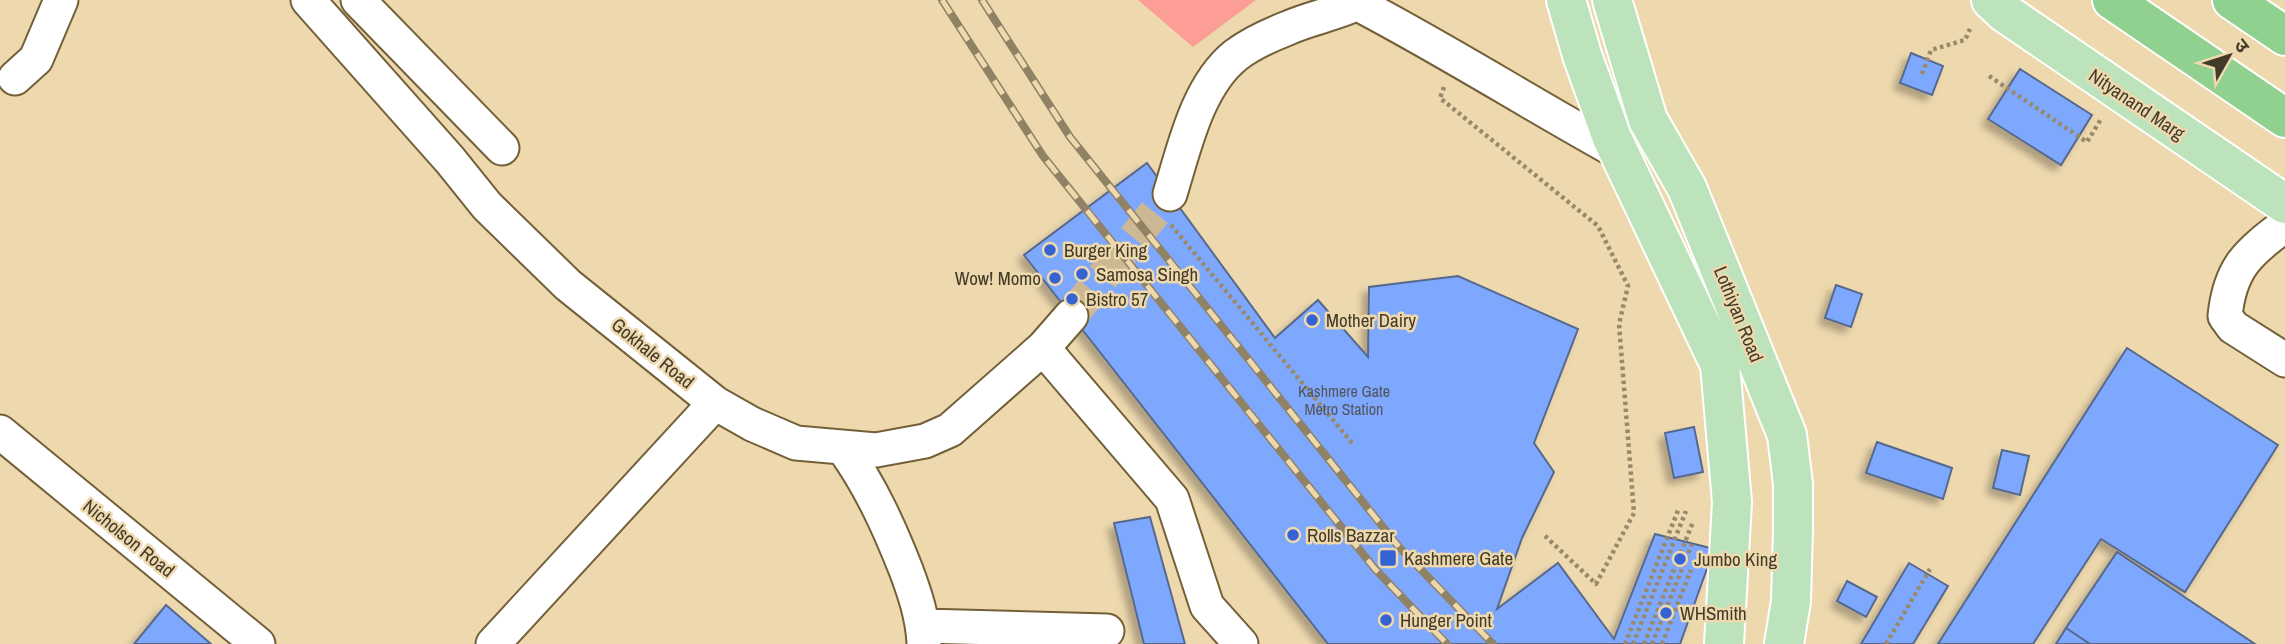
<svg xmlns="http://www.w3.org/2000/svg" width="2285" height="644" viewBox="0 0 2285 644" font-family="'Archivo Narrow','Noto Sans Devanagari',sans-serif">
  <defs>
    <filter id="shadow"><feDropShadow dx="-6" dy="6" stdDeviation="3.5" flood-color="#0004"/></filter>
  </defs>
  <rect width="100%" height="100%" fill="#eed9ae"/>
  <path fill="#fc9d96" d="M1138,0h118l-63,47z"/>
  <path fill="#7ea7fe" stroke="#57698d" stroke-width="2" filter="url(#shadow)" d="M1911,53l32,13 -11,29 -32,-12z
    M2020,69l72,46 -31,50 -73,-46z
    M1147,163l128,175 43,-38 50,57 1,-70 89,-11 120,53 -44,114 20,29 -32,66 -25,71 61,-46 56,76 41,-105 59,15 -34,95h-352l-304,-389z
    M1836,285l26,9 -11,33 -26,-9z
    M2127,348l151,97 -93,147 -84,-53 -68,105h-95z
    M1694,427l9,45 -29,6 -9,-45z
    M1877,442l75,26 -9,31 -77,-26z
    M2002,450l27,6 -9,39 -27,-7z
    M1150,517l35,127h-41l-30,-121z
    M2117,552l138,92h-165l-24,-16z
    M1909,563l39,23 -35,58h-52z
    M1847,581l30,16 -11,20 -29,-16z
    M166,605l45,39h-77z
    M2066,628l24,16h-34z"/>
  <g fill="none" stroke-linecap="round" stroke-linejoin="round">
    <path stroke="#ccb994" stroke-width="33" stroke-dasharray="33 17" stroke-linecap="butt" d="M1071,316l99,-122"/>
    <g stroke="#736039" stroke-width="37">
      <path id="minor" d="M308,0l142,160 37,46 81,79 147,118 37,21 44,19 80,7 49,-9 25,-11 93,-82 28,-32
        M358,0l144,148
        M1358,4c88,46 173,100 260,148
        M15,78l21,-19 25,-59
        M1170,194c14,-45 27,-108 66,-139 16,-12 34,-20 52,-27 24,-11 53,-15 76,-28
        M2285,225c-37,28 -55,42 -60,91l8,11 52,33
        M1043,348l129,151 35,107 34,38
        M0,432l258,212
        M844,449c27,38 45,78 62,121 9,24 17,48 18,74
        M924,626l183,5
        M493,644l222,-241"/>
    </g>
    <g stroke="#fff" stroke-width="42">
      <path id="major" d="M1566,0l16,55 30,83 108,227 12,137 -8,142
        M1612,0l36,120 39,68 100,247 6,49v45l-2,72 -7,43
        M1991,0l14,13 280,191"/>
    </g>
    <g stroke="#fff" stroke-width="42">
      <path id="highway" d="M2112,0l173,118
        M2232,0l53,36"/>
    </g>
    <path stroke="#98896b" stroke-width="4.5" stroke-dasharray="3.5 3.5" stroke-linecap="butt" d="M1922,74l9,-24 34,-10 5,-11
      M1989,76l98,66 14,-23
      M1444,87l-4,11 158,128 30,60 -9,38 15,189 -38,71 -53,-50
      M1171,225l181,218
      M1625,644l54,-136
      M1633,644l53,-133
      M1644,644l49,-122
      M1652,644l40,-100
      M1662,644l29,-74
      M1886,644l44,-75"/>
    <use href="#minor" stroke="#fff" stroke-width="33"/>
    <use href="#major" stroke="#bce3bc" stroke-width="38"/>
    <use href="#highway" stroke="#90d190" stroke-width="38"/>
    <g stroke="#908265" stroke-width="8">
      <path id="rail" d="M942,0l101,156 332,413 72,75
        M982,0l88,137 329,410 94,97"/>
    </g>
    <use href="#rail" stroke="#eed9ae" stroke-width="5" stroke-dasharray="16" stroke-linecap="butt"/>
  </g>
  <g fill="#3563d3" stroke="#eed9ae" stroke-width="2.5">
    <circle cx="1050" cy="250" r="7"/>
    <circle cx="1082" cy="274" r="7"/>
    <circle cx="1055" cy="278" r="7"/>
    <circle cx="1072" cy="299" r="7"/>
    <circle cx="1312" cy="320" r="7"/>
    <circle cx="1293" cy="535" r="7"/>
    <rect x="1379" y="549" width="18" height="18" rx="3.5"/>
    <circle cx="1680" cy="559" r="7"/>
    <circle cx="1666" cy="613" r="7"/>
    <circle cx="1386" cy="620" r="7"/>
  </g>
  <g text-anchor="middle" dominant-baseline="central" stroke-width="5" stroke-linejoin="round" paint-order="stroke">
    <g font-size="16" fill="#52565f">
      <text x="1344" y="391">Kashmere Gate<tspan x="1344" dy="18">Metro Station</tspan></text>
    </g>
    <g font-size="19" fill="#433b2a" stroke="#eed9ae">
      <text transform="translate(2137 104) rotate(34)">Nityanand Marg</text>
      <text transform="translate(1739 314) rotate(68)">Lothiyan Road</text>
      <text transform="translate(653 353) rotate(39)">Gokhale Road</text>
      <text transform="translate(129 538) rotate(39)">Nicholson Road</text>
    </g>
    <g font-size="19" fill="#433b2a" stroke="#eed9ae" text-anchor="start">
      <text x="1064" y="250">Burger King</text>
      <text x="1096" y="274">Samosa Singh</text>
      <text x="1041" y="278" text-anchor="end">Wow! Momo</text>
      <text x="1086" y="299">Bistro 57</text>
      <text x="1326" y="320">Mother Dairy</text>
      <text x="1307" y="535">Rolls Bazzar</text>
      <text x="1404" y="558">Kashmere Gate</text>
      <text x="1694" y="559">Jumbo King</text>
      <text x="1680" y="613">WHSmith</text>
      <text x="1400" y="620">Hunger Point</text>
    </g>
  </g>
  <g transform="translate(2229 56) rotate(51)" stroke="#eed9ae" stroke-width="5" paint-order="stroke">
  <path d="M0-5L12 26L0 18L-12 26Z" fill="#433b2a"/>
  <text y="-10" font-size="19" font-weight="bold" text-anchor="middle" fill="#433b2a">उ</text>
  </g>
</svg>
